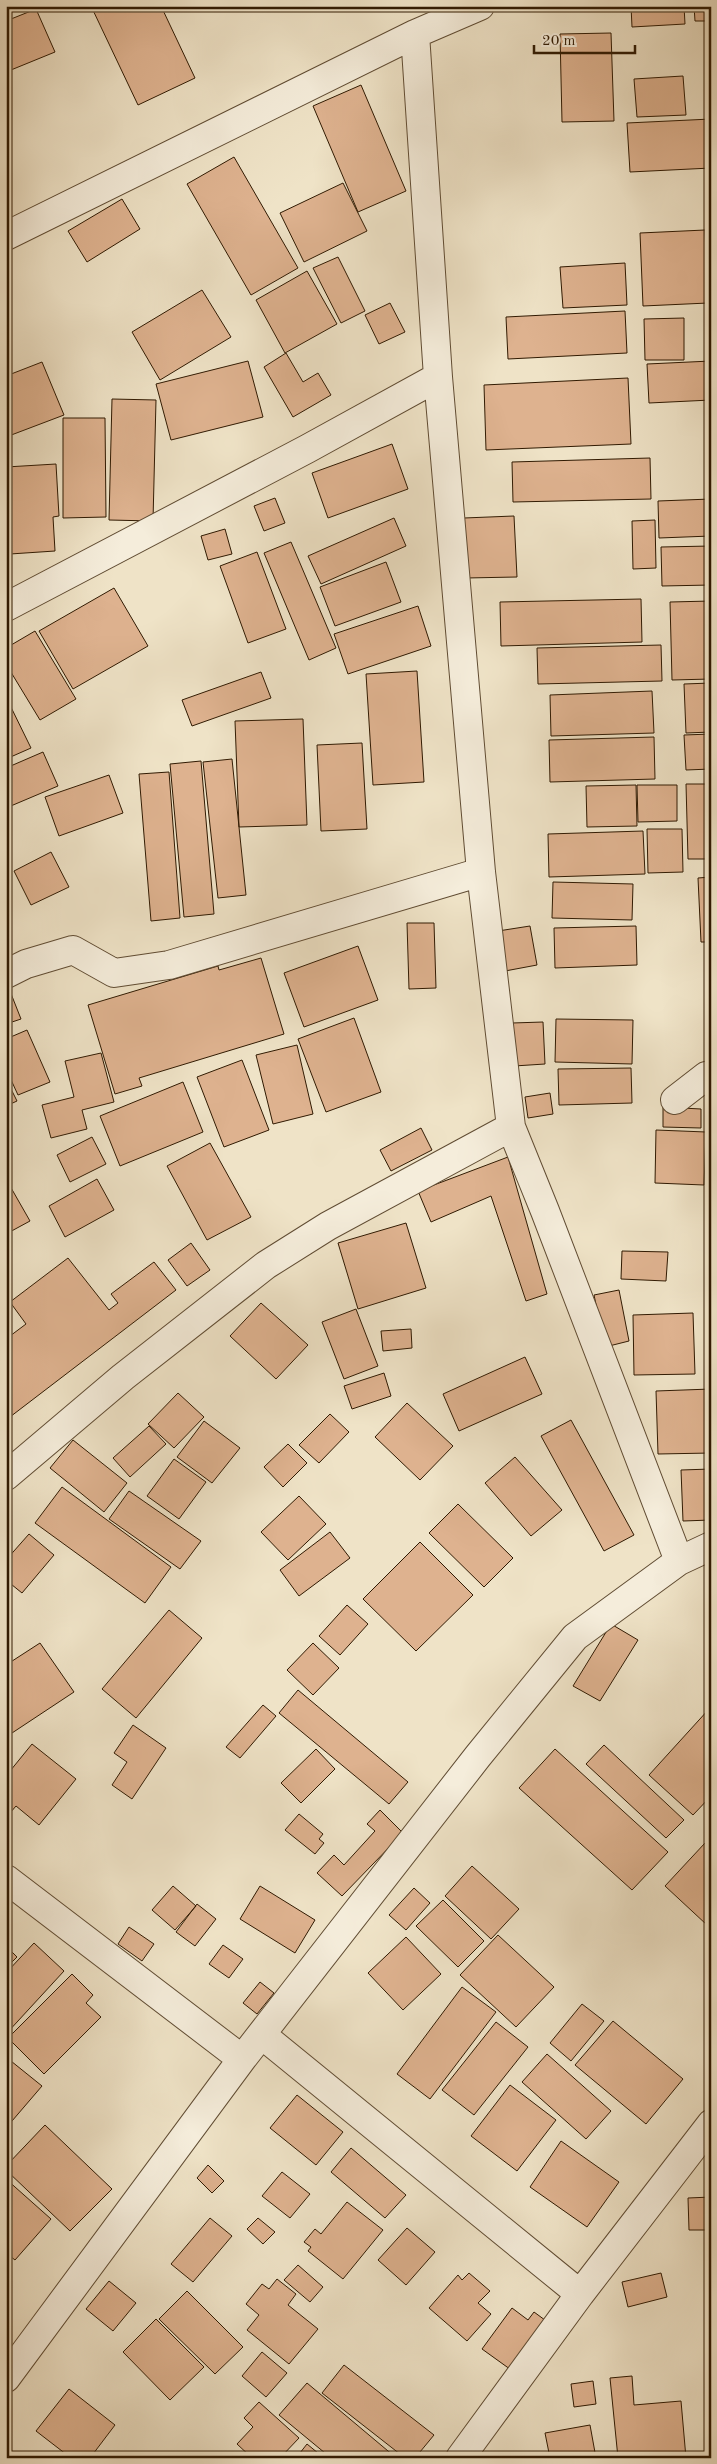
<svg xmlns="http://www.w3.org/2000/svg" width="717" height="2464" viewBox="0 0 717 2464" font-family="'Old Standard TT',serif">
  <rect width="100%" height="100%" fill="#efe3c7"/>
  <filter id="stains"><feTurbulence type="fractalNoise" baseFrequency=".004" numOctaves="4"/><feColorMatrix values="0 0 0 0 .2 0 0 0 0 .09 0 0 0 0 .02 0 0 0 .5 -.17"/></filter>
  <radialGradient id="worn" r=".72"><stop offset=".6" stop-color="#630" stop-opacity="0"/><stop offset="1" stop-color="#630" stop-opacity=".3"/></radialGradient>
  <path fill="#deb28f" stroke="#301a02" d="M91,6h70l34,72 -57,27z
    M631,6h53l1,18 -53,3z
    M694,6h17v15h-16z
    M36,9l19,43 -49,20v-51z
    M611,33l3,88 -52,1 -2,-88z
    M683,76l3,39 -49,2 -3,-38z
    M361,85l45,106 -48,21 -45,-106z
    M711,119v49l-81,4 -3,-49z
    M234,157l64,111 -47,27 -64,-111z
    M343,183l24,48 -63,31 -24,-49z
    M122,199l18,30 -53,33 -19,-31z
    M705,230l3,73 -65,3 -3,-73z
    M338,257l27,54 -24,12 -28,-55z
    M625,263l2,42 -64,3 -3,-41z
    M307,271l30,53 -52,29 -29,-53z
    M202,290l29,47 -71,43 -28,-48z
    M390,303l15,29 -26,12 -14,-29z
    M625,311l2,42 -119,6 -2,-42z
    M684,318v42h-39l-1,-41z
    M286,353l17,29 15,-9 13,22 -38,22 -29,-50z
    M248,361l15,56 -92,23 -15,-56z
    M711,361v39l-62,3 -2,-39z
    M42,362l22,53 -58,22v-61z
    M628,378l3,66 -145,6 -2,-65z
    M112,399l44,1 -3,121 -44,-1z
    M63,418h42l1,99 -43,1z
    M392,444l16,45 -80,29 -16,-45z
    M650,458l1,41 -138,3 -1,-40z
    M56,464l3,52 -6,1 2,34 -45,3 -4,-87z
    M275,498l10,25 -21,8 -10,-25z
    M711,499v37l-52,2 -1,-37z
    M514,516l3,61 -51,1 -2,-60z
    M394,518l12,28 -85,38 -13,-28z
    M655,520l1,48 -23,1 -1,-48z
    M225,529l7,25 -24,6 -7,-24z
    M291,542l45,106 -27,12 -45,-107z
    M711,546v39l-49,1 -1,-39z
    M257,552l29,77 -38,14 -28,-77z
    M386,562l15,40 -66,24 -15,-39z
    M114,588l34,58 -75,43 -34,-58z
    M641,599l1,43 -141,4 -1,-44z
    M711,601v78l-39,1 -2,-78z
    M418,606l13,40 -83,28 -14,-40z
    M35,631l41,68 -36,21 -34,-56v-16z
    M661,645l1,36 -124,3 -1,-36z
    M417,671l7,111 -51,3 -7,-111z
    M261,672l10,26 -79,28 -10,-26z
    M711,683v49l-25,1 -2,-49z
    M652,691l2,42 -103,3 -1,-41z
    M6,697l25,51 -25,11z
    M303,719l4,106 -68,2 -4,-106z
    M711,734v35l-25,1 -2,-35z
    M654,737l1,42 -105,3 -1,-42z
    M362,743l5,86 -46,2 -4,-86z
    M43,752l15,34 -52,22v-40z
    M232,759l14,136 -28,3 -15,-136z
    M201,761l13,153 -30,3 -14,-153z
    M169,772l11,146 -29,3 -12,-147z
    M109,775l14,38 -64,23 -14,-39z
    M686,784h25v75h-23z
    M636,785l1,41 -50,1 -1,-41z
    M637,785h40v36l-39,1z
    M647,829h35l1,43 -35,1z
    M643,831l2,43 -96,3 -1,-43z
    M51,852l18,35 -38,18 -17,-34z
    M711,877v65h-10l-3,-64z
    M553,882l80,2 -1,36 -80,-2z
    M407,923h27l2,65 -27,1z
    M530,926l7,39 -32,6 -7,-40z
    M636,926l1,39 -82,3 -1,-40z
    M358,946l20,54 -74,27 -20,-54z
    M261,958l23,76 -145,44 3,8 -27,8 -27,-89 130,-39 1,4z
    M6,981l15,38 -15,5z
    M354,1018l27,74 -55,20 -28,-73z
    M556,1019l77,1 -1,44 -77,-2z
    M543,1022l2,42 -31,2 -2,-43z
    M27,1030l23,52 -32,13 -12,-26v-30z
    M297,1045l16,69 -40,10 -17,-69z
    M101,1053l13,49 -32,8 5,19 -36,9 -9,-33 32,-8 -9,-36z
    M242,1060l27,70 -45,17 -27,-70z
    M631,1068l1,35 -73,2 -1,-36z
    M6,1079l11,22 -11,5z
    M183,1082l20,50 -83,34 -20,-50z
    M550,1093l3,21 -25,4 -3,-21z
    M663,1107l38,2v19l-38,-1z
    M421,1128l11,22 -41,21 -11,-21z
    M656,1130l50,2 -2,53 -49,-2z
    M92,1137l14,27 -36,18 -13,-27z
    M210,1143l41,74 -44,23 -40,-74z
    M508,1157l39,137 -21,7 -35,-105 -60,26 -13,-31z
    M6,1179l24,42 -24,13z
    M97,1179l17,31 -49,27 -16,-31z
    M406,1223l20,65 -68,21 -20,-66z
    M191,1243l19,27 -23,16 -19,-26z
    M622,1251l46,1 -2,29 -45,-2z
    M68,1258l41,52 9,-7 -7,-9 43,-32 22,28 -170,130v-81l20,-15 -16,-22z
    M619,1290l10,51 -24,6 -11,-52z
    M261,1303l47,42 -32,34 -46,-43z
    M356,1309l22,57 -34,13 -22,-57z
    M706,1309h5v61h-4z
    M693,1313l2,61 -61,1 -1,-60z
    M411,1329l1,19 -29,3 -2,-20z
    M525,1357l17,37 -83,37 -16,-37z
    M384,1373l7,23 -39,13 -8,-23z
    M711,1389v64l-53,1 -2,-63z
    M178,1393l26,24 -30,31 -26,-24z
    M407,1403l46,43 -33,34 -45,-43z
    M330,1414l19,18 -30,31 -20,-18z
    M571,1420l63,115 -30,16 -63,-115z
    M204,1421l36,27 -28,35 -35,-26z
    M149,1426l17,18 -36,33 -17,-19z
    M73,1440l54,43 -23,29 -54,-44z
    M288,1444l19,19 -24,24 -19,-20z
    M515,1457l47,53 -31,26 -46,-53z
    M174,1459l32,23 -27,37 -32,-23z
    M711,1469v51l-28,1 -2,-51z
    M62,1487l109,80 -26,36 -110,-80z
    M129,1491l72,50 -21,28 -71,-50z
    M299,1496l27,28 -38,36 -27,-28z
    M458,1504l55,54 -29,29 -55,-54z
    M330,1532l20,26 -51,38 -19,-26z
    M29,1534l25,21 -32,38 -16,-13v-20z
    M420,1542l53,53 -57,56 -53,-52z
    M347,1605l21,19 -28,31 -21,-19z
    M169,1610l33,28 -66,80 -34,-29z
    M611,1624l27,16 -38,61 -27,-15z
    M40,1643l34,49 -62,41 -6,-9v-59z
    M313,1643l26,25 -26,27 -26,-25z
    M298,1690l110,92 -19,22 -110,-91z
    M263,1705l13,11 -36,42 -14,-11z
    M709,1709l2,2v85l-18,19 -44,-40z
    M133,1725l33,23 -34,51 -20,-14 15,-23 -13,-9z
    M32,1744l44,35 -37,46 -23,-19 -6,7 -4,-3v-34z
    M604,1745l80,75 -18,18 -80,-74z
    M316,1749l19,20 -34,34 -20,-20z
    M555,1749l113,103 -36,38 -113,-102z
    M380,1810l23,23 -61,63 -25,-23 17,-18 10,10 31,-34 -8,-7z
    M299,1814l24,20 -4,5 5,4 -9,11 -30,-24z
    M705,1843l6,5v73l-4,4 -42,-39z
    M472,1866l47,43 -28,30 -46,-43z
    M173,1886l23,20 -21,24 -23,-20z
    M260,1886l55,34 -20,33 -55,-34z
    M414,1888l16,15 -24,27 -17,-15z
    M443,1900l41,41 -26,26 -42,-41z
    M197,1904l19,15 -21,27 -19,-14z
    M129,1927l25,17 -12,17 -24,-17z
    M498,1935l56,52 -38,40 -56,-52z
    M406,1937l35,37 -38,36 -35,-37z
    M34,1943l30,28 -58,63v-61z
    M223,1945l20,14 -14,19 -20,-14z
    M6,1946l11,11 -11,11z
    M72,1974l21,21 -7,8 15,14 -57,57 -36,-36z
    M260,1982l14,11 -17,21 -14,-11z
    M462,1987l34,25 -66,87 -33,-25z
    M582,2004l22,17 -33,40 -21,-18z
    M613,2021l70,58 -37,45 -71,-59z
    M496,2022l32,25 -54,68 -32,-25z
    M547,2054l64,57 -25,28 -64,-57z
    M6,2057l36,29 -36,42z
    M510,2085l46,35 -39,51 -46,-35z
    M297,2095l46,37 -27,33 -46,-37z
    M45,2125l67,64 -42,42 -64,-61v-4z
    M561,2141l58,41 -32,45 -57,-40z
    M351,2148l55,47 -21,23 -54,-46z
    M208,2165l16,16 -12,12 -15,-15z
    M282,2172l28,22 -20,24 -28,-22z
    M6,2179l45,40 -36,41 -9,-7z
    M711,2197v33h-22l-1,-32z
    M347,2202l36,28 -40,49 -35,-28 3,-4 -7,-5 11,-13 6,5z
    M210,2218l22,18 -39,46 -22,-18z
    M258,2218l17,14 -12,12 -16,-15z
    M407,2228l28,24 -29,33 -28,-25z
    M298,2265l25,22 -13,15 -26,-22z
    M469,2273l21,18 -12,12 13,11 -24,27 -38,-33 29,-33 4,5z
    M661,2273l6,24 -39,10 -6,-25z
    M277,2279l19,15 -8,11 30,24 -29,35 -42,-34 12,-15 -13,-11 16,-20 7,5z
    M109,2281l27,22 -23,28 -27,-22z
    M187,2291l56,56 -28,27 -56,-55z
    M512,2308l16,12 6,-8 15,11 -35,49 -32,-23z
    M156,2319l48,48 -34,33 -47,-48z
    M262,2352l25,21 -21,24 -24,-21z
    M344,2365l90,70 -19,23h-10l-83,-65z
    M632,2376l2,29 47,-4 5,57h-68l-8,-80z
    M593,2381l3,23 -22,3 -3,-23z
    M307,2383l87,73 -2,2h-61l-52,-43z
    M69,2389l46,36 -25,33h-19l-35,-27z
    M259,2402l40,36 -19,20h-28l-15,-14 16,-17 -9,-9z
    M590,2425l6,33h-46l-5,-25z
    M307,2444l17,14h-28z"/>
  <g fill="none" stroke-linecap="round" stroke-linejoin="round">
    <g stroke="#604c33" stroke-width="30">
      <path id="minor" d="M415,34l23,343 43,495 30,255 34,84 134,350
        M6,236l409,-202 65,-28
        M6,607l301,-158 131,-72
        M6,974l20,-10 47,-14 41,23 55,-8 312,-93
        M675,1100l31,-24 5,-1
        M6,1476l117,-99 143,-112 62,-39 183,-99
        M6,1879l236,180
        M262,2035l318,259
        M6,2378l236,-319 236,-303 97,-119 104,-76 32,-15
        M460,2458l120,-164 131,-170"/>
    </g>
    <use href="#minor" stroke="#f5eddb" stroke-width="28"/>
  </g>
  <rect width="717" height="2464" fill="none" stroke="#efe3c7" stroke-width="25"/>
  <rect x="8" y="8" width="702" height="2449" fill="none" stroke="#301a02" stroke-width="2.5"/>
  <rect x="12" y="12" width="692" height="2439" fill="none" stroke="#301a02"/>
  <path d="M534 45v8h101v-8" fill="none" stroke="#301a02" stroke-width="2.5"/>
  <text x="542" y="45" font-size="15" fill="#301a02" stroke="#f5eddb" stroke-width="4" paint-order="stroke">20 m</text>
  <rect width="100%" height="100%" filter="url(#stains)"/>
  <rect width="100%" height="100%" fill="url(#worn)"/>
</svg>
